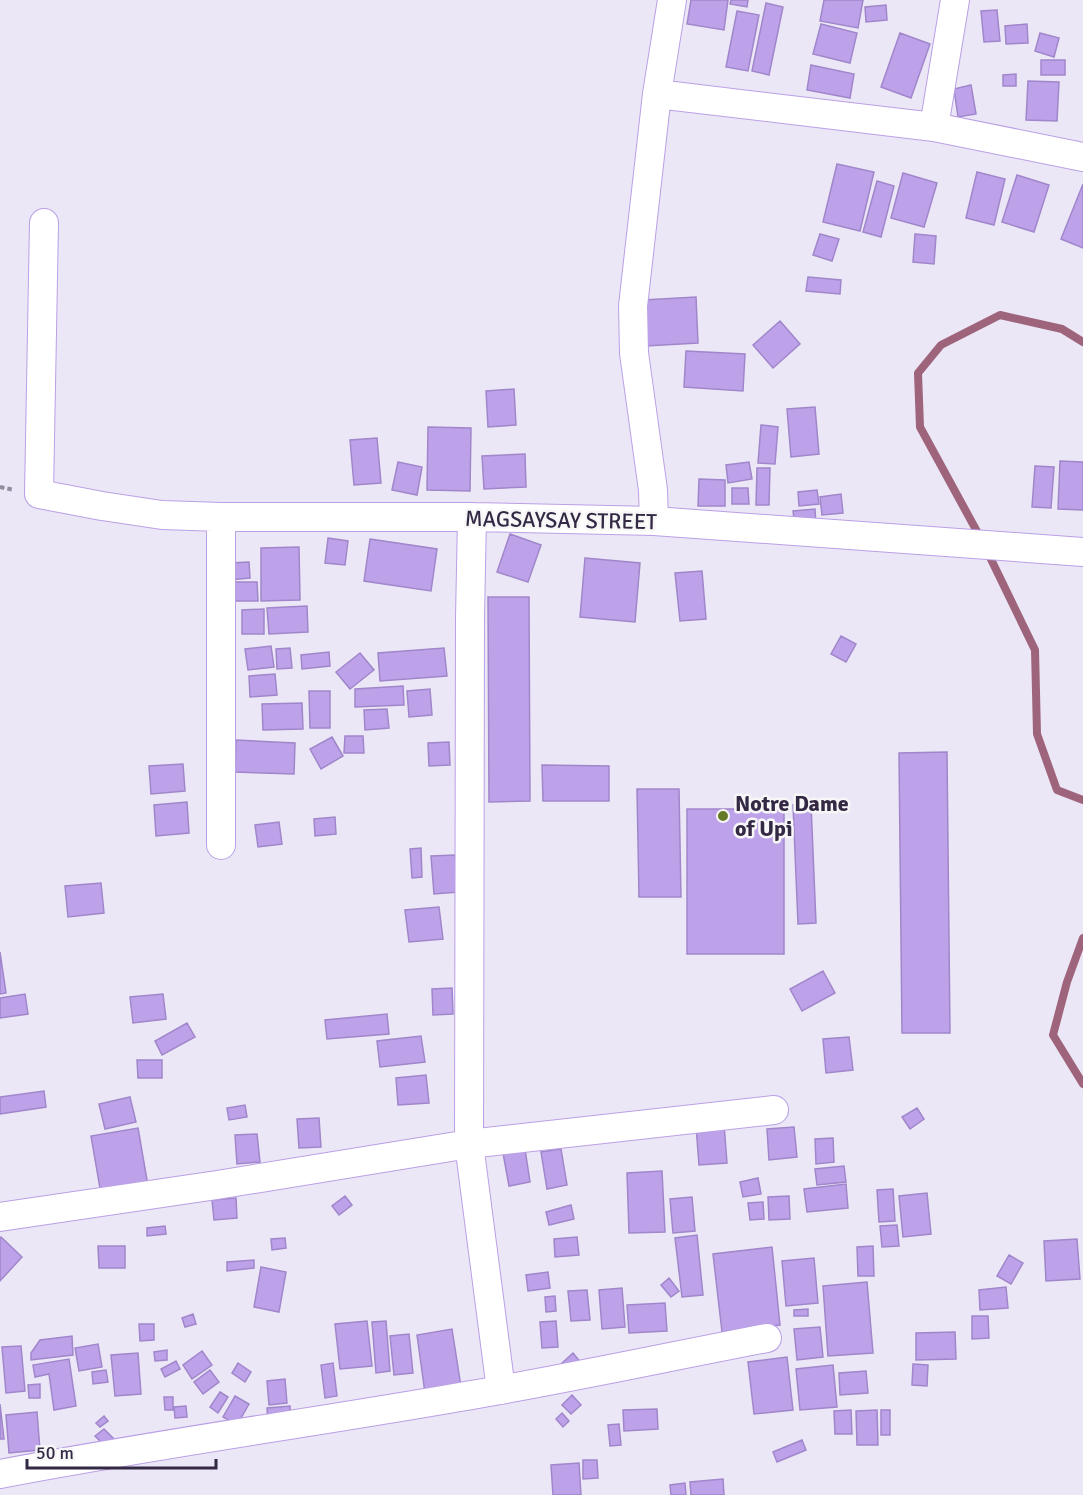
<svg xmlns="http://www.w3.org/2000/svg" width="1083" height="1495" viewBox="0 0 1083 1495" font-family="Signika,sans-serif">
  <rect width="100%" height="100%" fill="#ece7f6"/>
  <g fill="none" stroke-linecap="round" stroke-linejoin="round">
    <path stroke="#9e647c" stroke-width="8" d="M980,537l-60,-110 -2,-54 23,-28 59,-30 62,14 21,13
      M987,551l48,99 2,84 20,56 26,10
      M1083,938l-16,44 -14,53 30,49"/>
  </g>
  <path fill="#bda2e9" stroke="#a086ca" stroke-width="1.5" d="M691,0h37l-4,30 -37,-6z
    M731,0h17l-1,7 -17,-3z
    M824,0h39l-5,28 -38,-7z
    M766,3l17,4 -14,68 -17,-4z
    M886,5l1,15 -21,2 -1,-15z
    M997,10l3,31 -16,1 -3,-31z
    M737,11l22,4 -11,56 -22,-4z
    M821,24l36,9 -7,30 -37,-9z
    M1027,24l1,19 -22,1 -1,-18z
    M900,33l30,11 -19,54 -30,-11z
    M1040,33l19,5 -5,19 -19,-6z
    M1041,60h24v15h-24z
    M811,65l43,9 -4,24 -43,-8z
    M1016,74v12h-13v-11z
    M1028,81l31,1 -2,39 -31,-1z
    M971,85l5,29 -18,3 -4,-28z
    M837,164l37,8 -14,59 -37,-9z
    M977,172l28,7 -11,46 -28,-7z
    M903,173l34,10 -13,44 -33,-9z
    M1017,175l32,10 -15,47 -32,-10z
    M877,181l17,5 -13,51 -18,-5z
    M1083,184v64l-22,-9z
    M820,234l19,5 -7,22 -19,-6z
    M915,234l21,2 -2,28 -21,-2z
    M808,277l33,3 -1,14 -34,-3z
    M696,297l2,46 -52,3 -3,-46z
    M780,321l20,23 -27,24 -20,-23z
    M686,351l59,3 -2,37 -59,-4z
    M514,389l2,36 -28,2 -2,-36z
    M815,407l4,47 -28,3 -4,-48z
    M761,425l17,2 -3,37 -17,-1z
    M428,427l43,1 -1,63 -43,-1z
    M377,438l4,45 -27,2 -4,-45z
    M525,454l1,33 -42,2 -2,-33z
    M1060,461l23,1v48l-25,-1z
    M398,462l24,5 -5,28 -25,-5z
    M749,462l3,17 -24,4 -2,-18z
    M1035,466l19,1 -3,41 -19,-1z
    M757,468h13l-1,37h-13z
    M699,479l26,1v26h-27z
    M732,488h16l1,16h-17z
    M817,490l2,14 -20,2 -1,-14z
    M841,494l2,19 -21,2 -2,-18z
    M815,509l1,17 -21,2 -2,-17z
    M510,534l31,11 -13,37 -31,-10z
    M328,538l20,3 -3,24 -20,-2z
    M370,539l67,10 -6,42 -67,-10z
    M299,547l1,53 -39,1v-53z
    M585,558l55,5 -5,59 -55,-5z
    M249,562l1,16 -21,2v-17z
    M702,571l4,48 -26,2 -5,-48z
    M234,582h23l1,19h-24z
    M488,597h41l1,204 -41,1z
    M307,606l1,26 -39,2 -2,-26z
    M264,609v25h-22v-24z
    M841,636l15,8 -10,18 -15,-8z
    M271,646l3,21 -26,3 -3,-21z
    M290,648l2,20 -15,1 -1,-20z
    M444,648l3,28 -67,5 -2,-28z
    M329,652l1,14 -28,3 -1,-14z
    M360,653l14,17 -24,19 -14,-17z
    M275,674l2,21 -27,2 -1,-21z
    M403,686l1,19 -49,2v-18z
    M430,689l2,26 -23,2 -2,-26z
    M309,691h21v37h-20z
    M302,703l1,26 -40,1 -1,-26z
    M387,709l2,19 -24,2 -1,-20z
    M345,736h18l1,17h-20z
    M332,737l11,19 -22,13 -11,-20z
    M236,740l59,3 -1,31 -59,-2z
    M449,742l1,23 -21,1 -1,-23z
    M947,752l3,281h-48l-3,-280z
    M183,764l2,27 -34,3 -2,-28z
    M542,765l67,1v35h-66z
    M637,789h42l2,108h-42z
    M187,802l2,31 -33,3 -2,-31z
    M811,804l5,119 -18,1 -5,-119z
    M687,809h97v145h-97z
    M335,817l1,17 -21,2 -1,-17z
    M279,822l3,22 -24,3 -3,-22z
    M421,848l1,29 -10,1 -2,-29z
    M455,855l3,37 -24,2 -3,-38z
    M101,883l3,30 -36,4 -3,-31z
    M439,907l4,32 -34,3 -4,-32z
    M0,952l6,41 -6,1z
    M823,971l12,22 -33,18 -12,-22z
    M452,988l1,26 -20,1 -1,-26z
    M25,994l3,20 -28,4v-20z
    M163,994l3,25 -33,4 -3,-26z
    M387,1014l2,20 -62,5 -2,-19z
    M187,1023l8,14 -33,18 -7,-14z
    M421,1036l4,26 -45,5 -3,-26z
    M849,1037l4,33 -27,3 -3,-34z
    M137,1060h25v18h-24z
    M426,1075l3,28 -31,2 -2,-27z
    M44,1091l2,16 -46,7v-17z
    M130,1097l6,25 -31,7 -6,-25z
    M245,1105l2,12 -18,3 -2,-12z
    M917,1108l7,11 -14,10 -8,-12z
    M319,1118l2,29 -22,1 -2,-29z
    M724,1124l3,39 -28,2 -3,-39z
    M794,1127l3,30 -28,3 -2,-31z
    M138,1128l10,58 -47,8 -10,-58z
    M257,1134l3,28 -23,2 -2,-29z
    M833,1138l1,24 -18,2 -1,-25z
    M525,1149l5,33 -21,4 -6,-33z
    M561,1149l6,36 -20,4 -6,-37z
    M844,1166l2,16 -29,3 -2,-16z
    M662,1171l3,61 -36,1 -2,-60z
    M758,1178l3,16 -18,3 -3,-15z
    M846,1184l2,24 -41,4 -3,-23z
    M893,1189l2,32 -16,1 -2,-32z
    M927,1193l4,41 -28,3 -4,-41z
    M345,1196l7,9 -13,10 -7,-9z
    M789,1196l1,23 -21,1 -1,-23z
    M692,1197l3,34 -22,2 -3,-34z
    M236,1198l1,20 -23,2 -2,-20z
    M763,1202l1,17 -14,1 -2,-17z
    M571,1205l3,14 -25,6 -3,-13z
    M897,1225l2,21 -17,1 -2,-21z
    M165,1226l1,8 -19,2v-8z
    M697,1235l6,60 -21,2 -7,-59z
    M1,1237l21,20 -22,24v-43z
    M577,1237l2,18 -24,2 -1,-18z
    M285,1238l1,10 -14,2 -1,-11z
    M1077,1239l3,40 -34,2 -2,-40z
    M98,1246h27v22h-26z
    M873,1246l1,30h-16l-1,-29z
    M772,1247l8,78 -58,7 -9,-78z
    M1009,1255l14,8 -12,21 -14,-8z
    M814,1258l4,45 -32,3 -4,-45z
    M254,1260v8l-27,3v-9z
    M261,1267l25,5 -7,40 -25,-5z
    M548,1272l2,16 -22,3 -2,-16z
    M669,1278l10,13 -8,6 -10,-12z
    M867,1282l6,71 -45,3 -5,-70z
    M1006,1287l2,21 -28,2 -1,-20z
    M622,1288l3,39 -23,2 -3,-39z
    M587,1290l3,30 -19,1 -3,-30z
    M555,1296l1,15 -10,1 -1,-15z
    M665,1303l2,28 -38,2 -2,-28z
    M808,1309v7h-14v-6z
    M193,1314l3,10 -11,3 -3,-9z
    M972,1316h16l1,22 -17,1z
    M367,1321l5,45 -32,3 -5,-45z
    M386,1321l4,50 -14,2 -4,-51z
    M556,1321l2,26 -16,1 -2,-26z
    M139,1324h15v16l-14,1z
    M820,1327l3,30 -26,3 -3,-31z
    M452,1329l9,58 -36,6 -8,-58z
    M955,1332l1,27 -40,1v-27z
    M409,1334l4,39 -19,2 -4,-39z
    M72,1336l1,19 -42,5v-7l9,-13z
    M98,1344l4,23 -23,4 -4,-23z
    M21,1346l4,45 -19,2 -4,-46z
    M167,1350v10l-12,1 -1,-9z
    M202,1351l10,14 -20,14 -9,-14z
    M138,1353l3,41 -26,2 -4,-41z
    M573,1353l9,11 -22,1z
    M787,1357l6,53 -39,4 -6,-52z
    M69,1359l7,47 -22,4 -5,-36 -14,3 -2,-12z
    M176,1361l4,8 -15,8 -4,-8z
    M238,1363l13,9 -6,10 -13,-9z
    M333,1363l4,33 -12,2 -4,-33z
    M913,1364l15,1 -1,21 -15,-1z
    M833,1365l4,42 -37,3 -4,-41z
    M106,1370l2,12 -15,2 -1,-12z
    M210,1370l9,12 -16,12 -9,-12z
    M866,1371l2,22 -28,2 -1,-22z
    M285,1379l2,24 -18,2 -2,-24z
    M40,1384v14h-11l-1,-13z
    M220,1392l8,5 -10,16 -8,-6z
    M572,1395l9,10 -10,9 -9,-9z
    M235,1396l14,8 -12,21 -14,-8z
    M164,1397h9v13h-8z
    M0,1404l4,35h-4z
    M186,1406l1,11 -12,1 -1,-11z
    M290,1406l1,15 -23,2 -1,-15z
    M657,1409l1,20 -34,2 -1,-21z
    M851,1410l1,24h-17l-1,-23z
    M877,1410l1,35h-21l-1,-34z
    M881,1410h9v25h-9z
    M37,1412l3,38 -31,3 -3,-38z
    M562,1413l7,8 -6,6 -7,-8z
    M104,1416l4,5 -8,6 -4,-4z
    M619,1424l2,21 -11,1 -2,-21z
    M104,1429l12,12 -8,8 -13,-13z
    M802,1440l4,10 -29,12 -4,-10z
    M583,1460h14l1,18 -15,1z
    M579,1463l2,32h-28l-2,-30z
    M723,1479l1,16h-33l-1,-13z
    M685,1483l1,12h-15l-1,-10z"/>
  <g fill="none" stroke-linecap="round" stroke-linejoin="round">
    <g stroke="#baa0e6" stroke-width="30">
      <path id="minor" d="M657,94l277,33 149,30
        M934,127l21,-127
        M44,223l-5,271 63,12 60,9 59,2h251l182,4 429,31
        M221,517v328
        M472,517l-2,101 -1,526 32,246
        M654,521l-1,-31 -19,-137 -1,-47 24,-212 15,-94
        M0,1217l217,-32 252,-41 305,-34
        M0,1474c166,-32 334,-54 500,-84 89,-16 178,-35 267,-52"/>
    </g>
    <path stroke="#938ba0" stroke-width="4" stroke-dasharray="4.5 3" stroke-linecap="butt" d="M0,487l14,3"/>
    <use href="#minor" stroke="#fff" stroke-width="28"/>
  </g>
  <circle fill="#667929" stroke="#f7f7f7" stroke-width="2" cx="723" cy="816" r="6"/>
  <g text-anchor="middle" dominant-baseline="central" stroke-width="5" stroke-linejoin="round" paint-order="stroke">
    <g font-size="22" fill="#342945" stroke="#f7f7f7">
      <text transform="translate(561 520) rotate(1)">MAGSAYSAY STREET</text>
    </g>
    <g font-size="22" font-weight="bold" fill="#342945" stroke="#f7f7f7" text-anchor="start">
      <text x="735" y="803">Notre Dame<tspan x="735" dy="25">of Upi</tspan></text>
    </g>
  </g>
  <path d="M27 1459v9h189v-9" fill="none" stroke="#342945" stroke-width="3"/>
  <text x="36" y="1459" font-size="18" fill="#342945" stroke="#f7f7f7" stroke-width="4.5" paint-order="stroke">50 m</text>
</svg>
